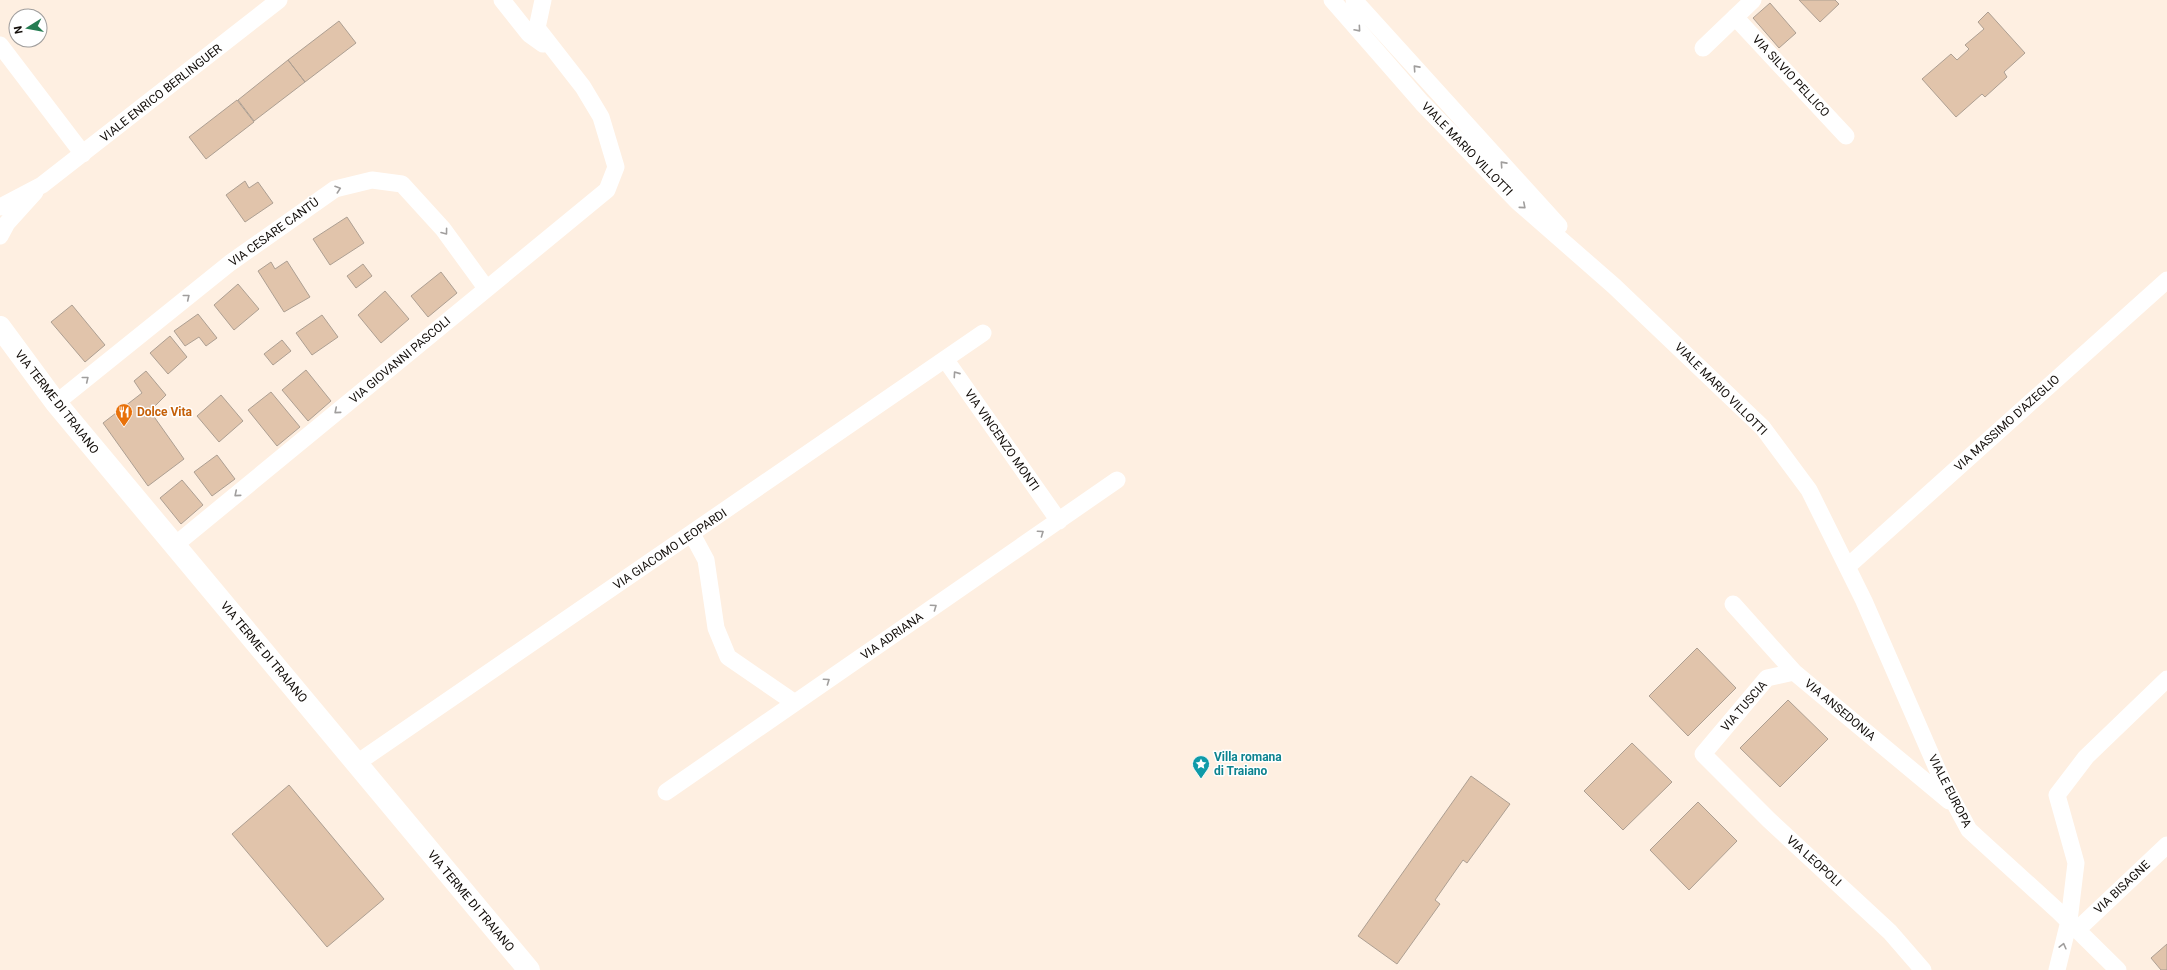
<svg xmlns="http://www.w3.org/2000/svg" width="2167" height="970" viewBox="0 0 2167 970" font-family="Roboto,sans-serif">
  <rect width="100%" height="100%" fill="#feefe1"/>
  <path fill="#e1c4ab" stroke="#ad9f92" d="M1799,0h36l4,4 -19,18z
    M1770,3l26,30 -17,15 -26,-30z
    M1988,12l37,41 -21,19 3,5 -22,20 -3,-3 -26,23 -34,-38 29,-25 6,6 12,-11 -4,-4 19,-16 -6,-7z
    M339,21l17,22 -51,39 -17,-22z
    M288,60l17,22 -51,39 -16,-21z
    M237,100l17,22 -48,37 -17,-22z
    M245,181l4,7 9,-6 15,21 -28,19 -19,-27z
    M347,217l17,26 -34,22 -17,-26z
    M287,261l23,36 -26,15 -26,-41 13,-9 4,7z
    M363,264l9,12 -16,12 -9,-12z
    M441,272l16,21 -29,24 -17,-21z
    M238,284l21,25 -25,21 -20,-25z
    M385,291l24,28 -28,24 -23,-28z
    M72,305l33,40 -20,17 -34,-40z
    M198,314l19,24 -11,8 -7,-9 -14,9 -11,-15z
    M322,315l16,22 -26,18 -16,-22z
    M170,336l17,21 -19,17 -18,-21z
    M282,340l9,11 -18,14 -9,-11z
    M306,370l25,31 -23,20 -26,-31z
    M146,371l20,24 -16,16 34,48 -36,27 -45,-63 39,-30 -8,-12z
    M271,392l29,35 -23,19 -29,-36z
    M221,395l22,26 -24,21 -22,-26z
    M217,455l18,24 -23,17 -18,-24z
    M182,480l21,25 -22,19 -21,-26z
    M1697,648l39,40 -48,48 -39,-40z
    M1788,700l40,39 -48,48 -40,-39z
    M1632,743l40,39 -49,48 -39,-39z
    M1471,776l39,28 -43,59 -4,-3 -28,40 5,4 -43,60 -39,-28z
    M289,785l95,114 -57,48 -95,-113z
    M1698,802l39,39 -48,49 -39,-40z
    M2167,944v26h-6l-10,-12z"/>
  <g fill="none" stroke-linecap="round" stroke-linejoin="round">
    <path stroke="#fff" stroke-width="17" d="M502,0l27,34 14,10
      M1332,0l90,103 96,99 96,84 149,142 46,62 55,111 78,179 27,50 89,81 60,59
      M1354,0l205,226
      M1735,17l111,119
      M0,45l83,109
      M1703,48l50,-48
      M0,207l42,-22 237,-185
      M0,236l7,-13 28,-31
      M945,359l114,162
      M56,403l174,-140 105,-74 37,-9 30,4 41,45 43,59
      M692,534l14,26 10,68 12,29 67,46
      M175,545l432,-355 9,-23 -15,-50 -18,-30 -46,-59 6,-28
      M1847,567l320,-287
      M1733,604l61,68 155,129
      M1794,672l-27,6 -64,76 66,66 121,112 33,38
      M357,763l626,-430
      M666,792l451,-312
      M2077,930l90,-85
      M2057,970l12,-49 7,-58 -19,-68 29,-38 81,-78"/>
    <path stroke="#fff" stroke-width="22" d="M0,327l56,76 473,567"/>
  </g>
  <defs><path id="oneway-chevron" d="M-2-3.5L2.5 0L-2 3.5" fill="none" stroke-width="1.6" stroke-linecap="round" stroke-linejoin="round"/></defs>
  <g stroke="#a09e9d">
    <use href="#oneway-chevron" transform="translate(1358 29) rotate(49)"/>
    <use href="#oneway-chevron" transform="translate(1416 68) rotate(-132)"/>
    <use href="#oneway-chevron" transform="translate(1503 164) rotate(-132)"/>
    <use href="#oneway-chevron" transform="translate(338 189) rotate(-19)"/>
    <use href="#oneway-chevron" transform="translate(1523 206) rotate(41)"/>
    <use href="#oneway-chevron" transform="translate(445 232) rotate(53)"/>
    <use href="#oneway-chevron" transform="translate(187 297) rotate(-39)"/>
    <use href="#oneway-chevron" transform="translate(956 374) rotate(-125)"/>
    <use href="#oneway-chevron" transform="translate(86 379) rotate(-39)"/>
    <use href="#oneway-chevron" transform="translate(337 411) rotate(140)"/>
    <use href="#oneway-chevron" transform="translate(237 494) rotate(140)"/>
    <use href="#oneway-chevron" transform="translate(1041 533) rotate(-35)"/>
    <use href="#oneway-chevron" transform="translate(934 607) rotate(-35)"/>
    <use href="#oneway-chevron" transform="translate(827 681) rotate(-35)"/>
    <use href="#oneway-chevron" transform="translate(2063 946) rotate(-76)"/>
  </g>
  <defs>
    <g id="restaurant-pin" transform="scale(0.9)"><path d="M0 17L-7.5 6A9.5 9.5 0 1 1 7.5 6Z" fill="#e8710a" stroke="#fff"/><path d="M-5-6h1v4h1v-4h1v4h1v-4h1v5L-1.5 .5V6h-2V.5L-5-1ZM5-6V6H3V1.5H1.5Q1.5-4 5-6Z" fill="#fff"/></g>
    <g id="sight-pin" transform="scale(0.9)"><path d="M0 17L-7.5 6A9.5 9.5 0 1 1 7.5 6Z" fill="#0f9aa8" stroke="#fff"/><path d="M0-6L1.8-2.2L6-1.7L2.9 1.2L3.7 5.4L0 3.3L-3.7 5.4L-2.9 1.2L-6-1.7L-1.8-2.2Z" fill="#fff"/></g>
  </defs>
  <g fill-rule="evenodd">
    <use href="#restaurant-pin" x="124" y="412"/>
    <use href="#sight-pin" x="1201" y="764"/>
  </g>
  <g text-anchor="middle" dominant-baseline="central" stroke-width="3" stroke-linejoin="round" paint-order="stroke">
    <g font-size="12" fill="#120d09" stroke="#fff">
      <text transform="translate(1791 76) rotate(47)">VIA SILVIO PELLICO</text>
      <text transform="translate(161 93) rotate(-38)">VIALE ENRICO BERLINGUER</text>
      <text transform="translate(1467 149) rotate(46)">VIALE MARIO VILLOTTI</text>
      <text transform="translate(274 232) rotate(-36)">VIA CESARE CANTÙ</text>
      <text transform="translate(400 360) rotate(-40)">VIA GIOVANNI PASCOLI</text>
      <text transform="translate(1721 389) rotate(45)">VIALE MARIO VILLOTTI</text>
      <text transform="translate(57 402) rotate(52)">VIA TERME DI TRAIANO</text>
      <text transform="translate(2007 423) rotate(-42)">VIA MASSIMO D'AZEGLIO</text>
      <text transform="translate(1002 440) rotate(55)">VIA VINCENZO MONTI</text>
      <text transform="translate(670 549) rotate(-34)">VIA GIACOMO LEOPARDI</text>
      <text transform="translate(892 636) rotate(-35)">VIA ADRIANA</text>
      <text transform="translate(264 652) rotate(50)">VIA TERME DI TRAIANO</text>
      <text transform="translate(1744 706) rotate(-49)">VIA TUSCIA</text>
      <text transform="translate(1840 710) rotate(40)">VIA ANSEDONIA</text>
      <text transform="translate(1950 791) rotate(63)">VIALE EUROPA</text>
      <text transform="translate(1814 861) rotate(42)">VIA LEOPOLI</text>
      <text transform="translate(2122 887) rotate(-43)">VIA BISAGNE</text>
      <text transform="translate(471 901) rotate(50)">VIA TERME DI TRAIANO</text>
    </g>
    <g font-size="12" font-weight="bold" fill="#c56008" stroke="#fff" text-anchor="start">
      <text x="137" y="412">Dolce Vita</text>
    </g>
    <g font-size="12" font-weight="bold" fill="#0d838f" stroke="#fff" text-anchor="start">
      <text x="1214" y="757">Villa romana<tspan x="1214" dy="14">di Traiano</tspan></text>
    </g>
  </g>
  <g transform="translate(28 28) rotate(259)"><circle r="19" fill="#ffffff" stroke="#a09e9d"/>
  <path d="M0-3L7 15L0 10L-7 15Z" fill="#247c51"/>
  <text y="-6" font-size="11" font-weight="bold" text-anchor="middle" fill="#120d09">N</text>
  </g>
</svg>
